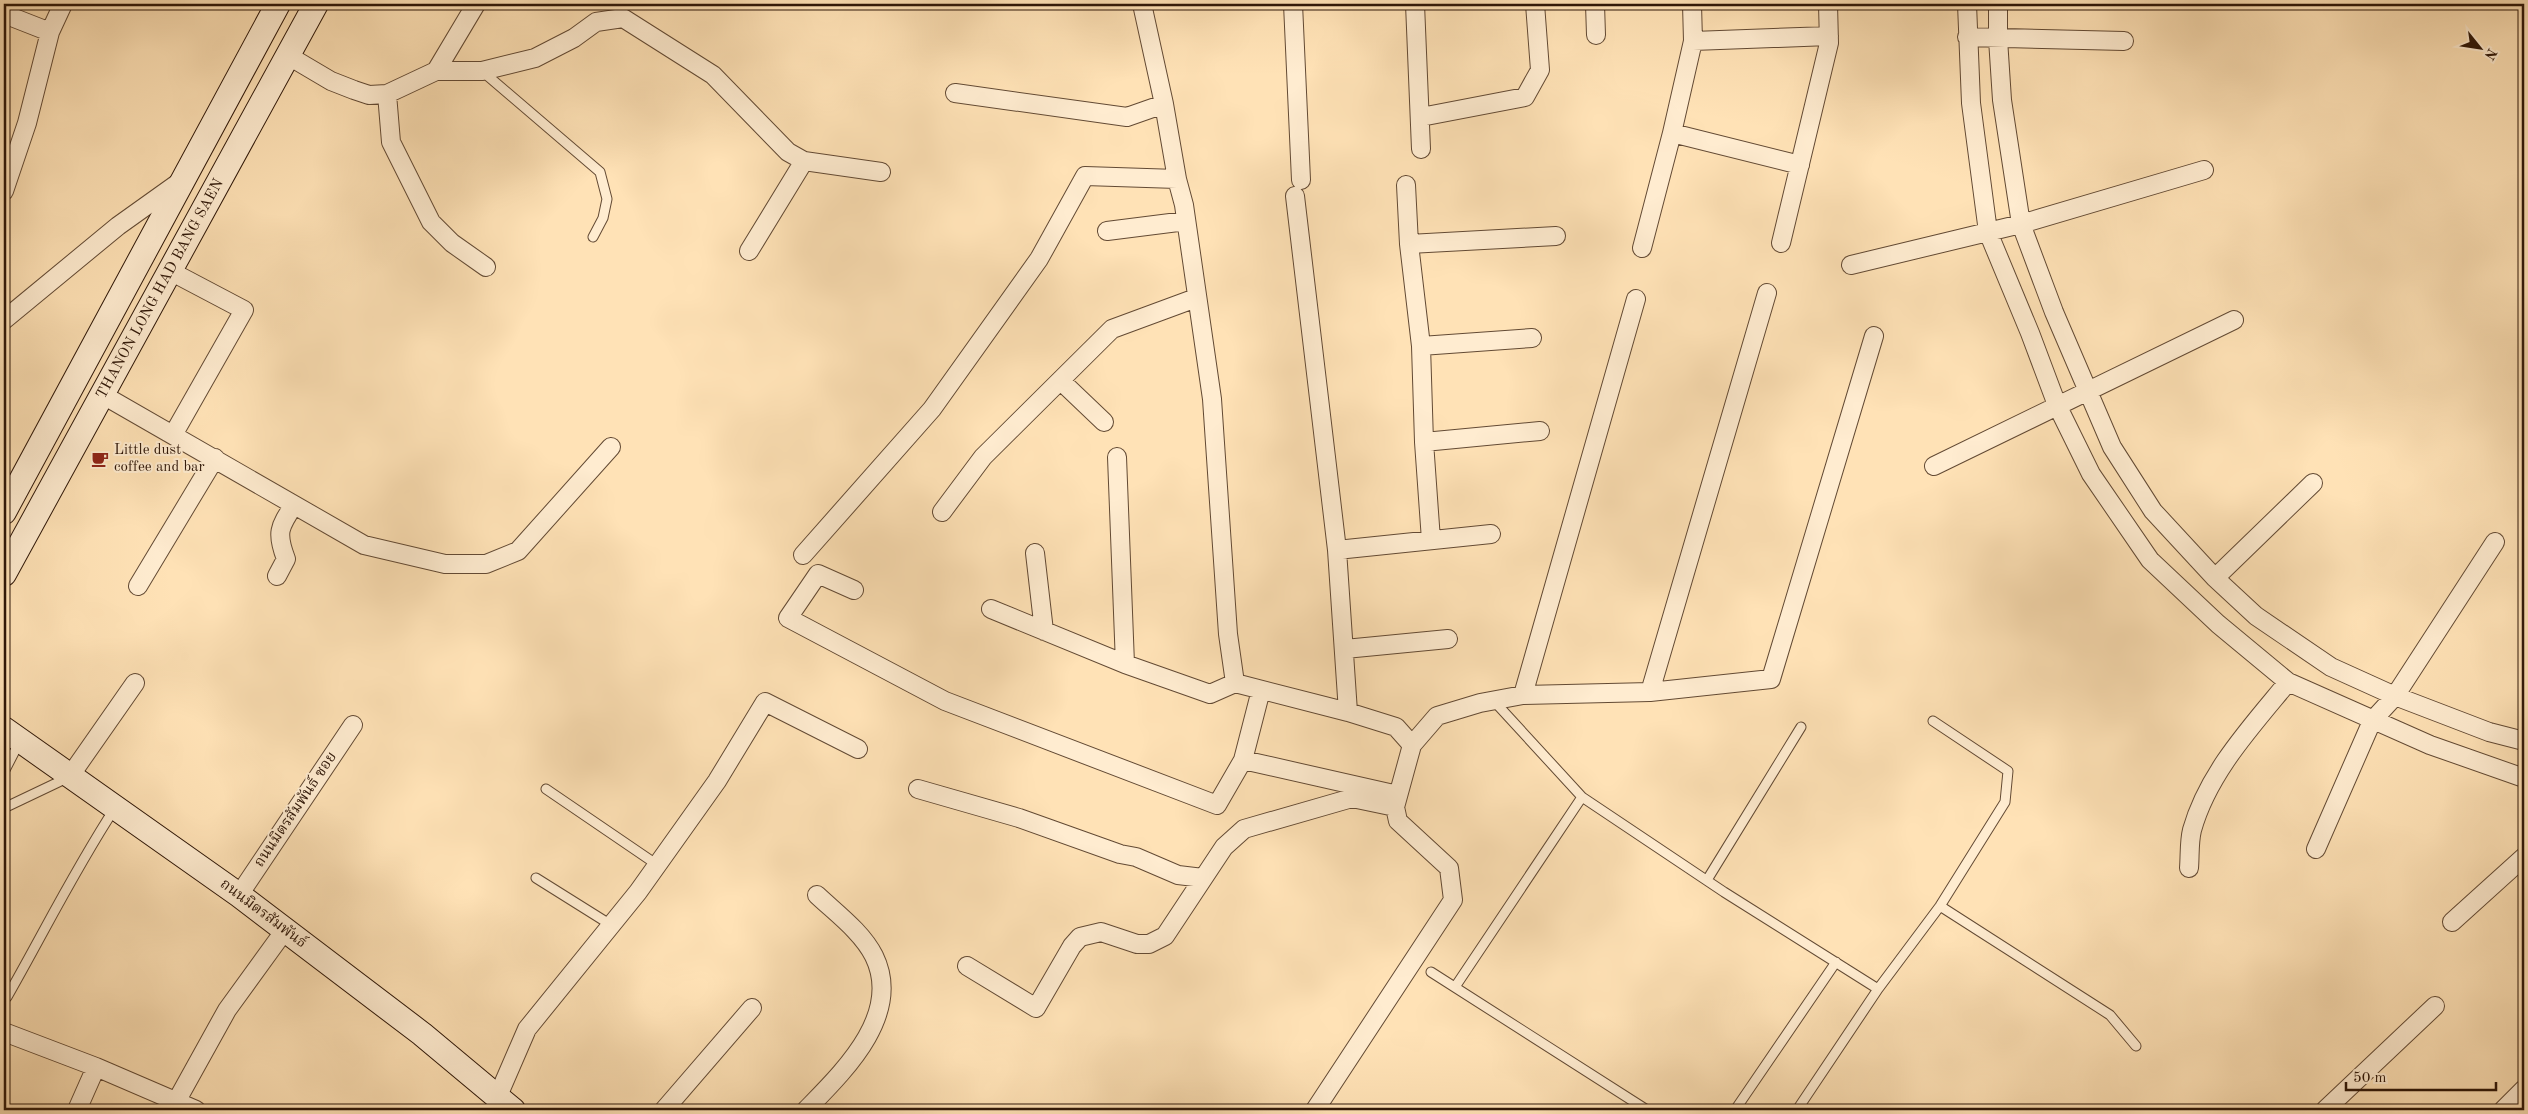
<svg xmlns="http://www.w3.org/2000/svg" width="2528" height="1114" viewBox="0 0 2528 1114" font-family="'Old Standard TT','Noto Serif Thai',serif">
  <rect width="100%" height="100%" fill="#ffe2b6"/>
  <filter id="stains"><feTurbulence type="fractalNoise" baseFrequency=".004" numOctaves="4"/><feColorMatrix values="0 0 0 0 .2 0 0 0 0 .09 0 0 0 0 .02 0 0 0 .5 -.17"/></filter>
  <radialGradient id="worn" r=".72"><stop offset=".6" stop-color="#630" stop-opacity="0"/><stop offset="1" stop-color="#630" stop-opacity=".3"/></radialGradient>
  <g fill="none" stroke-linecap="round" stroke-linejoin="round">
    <g stroke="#634a34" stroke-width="11">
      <path id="lane" d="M482,71l118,101 7,27 -4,19 -10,19
        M1493,700l89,97 142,95 154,97
        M4,772l16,-31
        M546,789l110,75
        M4,808l63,-30
        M536,878l75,47
        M1707,880l94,-153
        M1940,906l170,109 26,31
        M1431,972l216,138
        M1455,987l127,-190
        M7,997c36,-63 68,-128 108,-189
        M1735,1110l101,-148
        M1797,1110l81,-121 62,-83 65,-104 3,-31 -75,-50"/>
    </g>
    <g stroke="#634a34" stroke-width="20">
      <path id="street" d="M1142,4l22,100 13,75 7,26 28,194 16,235 7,49 113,29 48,15 16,18
        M1293,4l8,176
        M1415,4l6,145
        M1595,4l1,31
        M1967,4l4,99 17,129 42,101 27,72 34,69 59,86 68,64 70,58 142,63 94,33
        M1998,4v35l4,61 19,124 33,88 58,135 41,64 62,67 41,38 75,51 64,29 94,36 35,9
        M4,14l46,18
        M1967,37l157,4
        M1693,41l136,-5
        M287,55l44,26 23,9 15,5 18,-1 49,-23h46l53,-13 39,-20 22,-16 27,-4 90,57 75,77 16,9 77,11
        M436,71l40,-67
        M955,93l172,24 37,-13
        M387,94l4,48 40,80 21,21 34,24
        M1421,117l104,-20 15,-27 -5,-66
        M1672,133l128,32
        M1406,185l3,59 12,102 3,96 7,98
        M4,191l23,-68 23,-91 13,-28
        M1295,196l42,354 11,162
        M1107,231l79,-10
        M1781,243l48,-200 -1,-39
        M1409,244l147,-8
        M1642,248l30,-115 21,-92 -1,-37
        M749,251l55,-90
        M1851,265l170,-41 183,-54
        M170,271l74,39 -71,125
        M4,320l114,-94 63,-45
        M1421,346l111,-8
        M1061,381l43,41
        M103,395l261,150 81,19h41l32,-13 93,-104
        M1424,442l116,-11
        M1117,457l8,207
        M1934,466l300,-146
        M942,512l41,-55 129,-128 84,-31
        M1337,550l154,-16
        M1035,553l9,78
        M803,555l129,-146 107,-150 46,-83 92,3
        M277,576l9,-17c-10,-26 -7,-32 8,-54
        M2215,578l98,-95
        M138,586l77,-128
        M854,590l-36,-16 -30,44 157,83 272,104 26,-45 18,-70
        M991,609l134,55 85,30 25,-11
        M1345,649l103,-10
        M1650,692l117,-399
        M1523,695l113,-396
        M1243,760l155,35
        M70,776l65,-93
        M918,789l101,29 101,36 16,3 42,18 25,3
        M2316,849l56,-128 23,-25 100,-154
        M2189,868c1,-12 0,-26 3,-38 16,-57 59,-103 96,-148
        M239,895l114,-170
        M2452,922l72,-65
        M967,966l69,42 36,-62 8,-9 21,-5 36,12h12l16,-8 59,-89 20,-18 108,-31 43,9
        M4,1032l92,35 100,43
        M498,1096l29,-67 111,-137 79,-111 48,-79 93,47
        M176,1102l51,-92 58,-80
        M77,1110l19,-43
        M664,1110l88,-102
        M806,1110c37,-38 97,-95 68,-154 -12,-24 -38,-43 -57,-61
        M1315,1110l138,-210 -4,-32 -51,-47 -3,-14 17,-62 25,-29 43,-13 43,-8 127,-3 121,-13 103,-343
        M2325,1110l110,-104
        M2503,1110l21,-21"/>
    </g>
    <g stroke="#2f1708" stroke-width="26">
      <g id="secondary">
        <path d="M4,512l274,-508"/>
        <path id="s1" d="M4,574l312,-570"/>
        <path d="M4,729l235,166 183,139 91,76"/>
      </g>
    </g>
    <use href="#lane" stroke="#ffecd0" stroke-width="9"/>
    <use href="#street" stroke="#ffecd0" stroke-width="18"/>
    <use href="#secondary" stroke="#ffecd0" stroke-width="24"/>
  </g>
  <defs>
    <g id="cafe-bare" transform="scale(1.35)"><path d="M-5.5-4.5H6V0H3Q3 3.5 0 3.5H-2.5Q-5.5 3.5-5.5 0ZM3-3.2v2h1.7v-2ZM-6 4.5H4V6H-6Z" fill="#8f2418" stroke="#ffecd0" stroke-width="2.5" paint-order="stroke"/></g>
  </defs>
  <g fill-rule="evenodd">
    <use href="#cafe-bare" x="100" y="459"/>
  </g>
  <g text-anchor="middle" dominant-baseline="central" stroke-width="4" stroke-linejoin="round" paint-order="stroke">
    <g font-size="15" fill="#2f1708" stroke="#ffecd0">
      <text stroke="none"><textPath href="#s1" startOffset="325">THANON LONG HAD BANG SAEN</textPath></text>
      <text transform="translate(296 810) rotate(-56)">ถนนมิตรสัมพันธ์ ซอย</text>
      <text transform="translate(263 914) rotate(37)">ถนนมิตรสัมพันธ์</text>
    </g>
    <g font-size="15" fill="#2f1708" stroke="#ffecd0" text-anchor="start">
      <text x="114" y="450">Little dust<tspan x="114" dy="17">coffee and bar</tspan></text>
    </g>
  </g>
  <rect width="2528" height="1114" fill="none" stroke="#ffe2b6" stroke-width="20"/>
  <rect x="5" y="5" width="2518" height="1104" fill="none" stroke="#2f1708" stroke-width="2.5"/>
  <rect x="10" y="10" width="2508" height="1094" fill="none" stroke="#2f1708"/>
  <g transform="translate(2480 48) rotate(120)" stroke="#ffecd0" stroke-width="4" paint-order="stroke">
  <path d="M0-4L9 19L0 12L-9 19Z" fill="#2f1708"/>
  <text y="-8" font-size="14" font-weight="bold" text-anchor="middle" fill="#2f1708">N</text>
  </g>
  <path d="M2346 1082v8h150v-8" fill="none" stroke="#2f1708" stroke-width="2.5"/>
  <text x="2353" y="1082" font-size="15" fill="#2f1708" stroke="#ffecd0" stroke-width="4" paint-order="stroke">50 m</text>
  <rect width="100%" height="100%" filter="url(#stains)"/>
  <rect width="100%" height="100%" fill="url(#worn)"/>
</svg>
